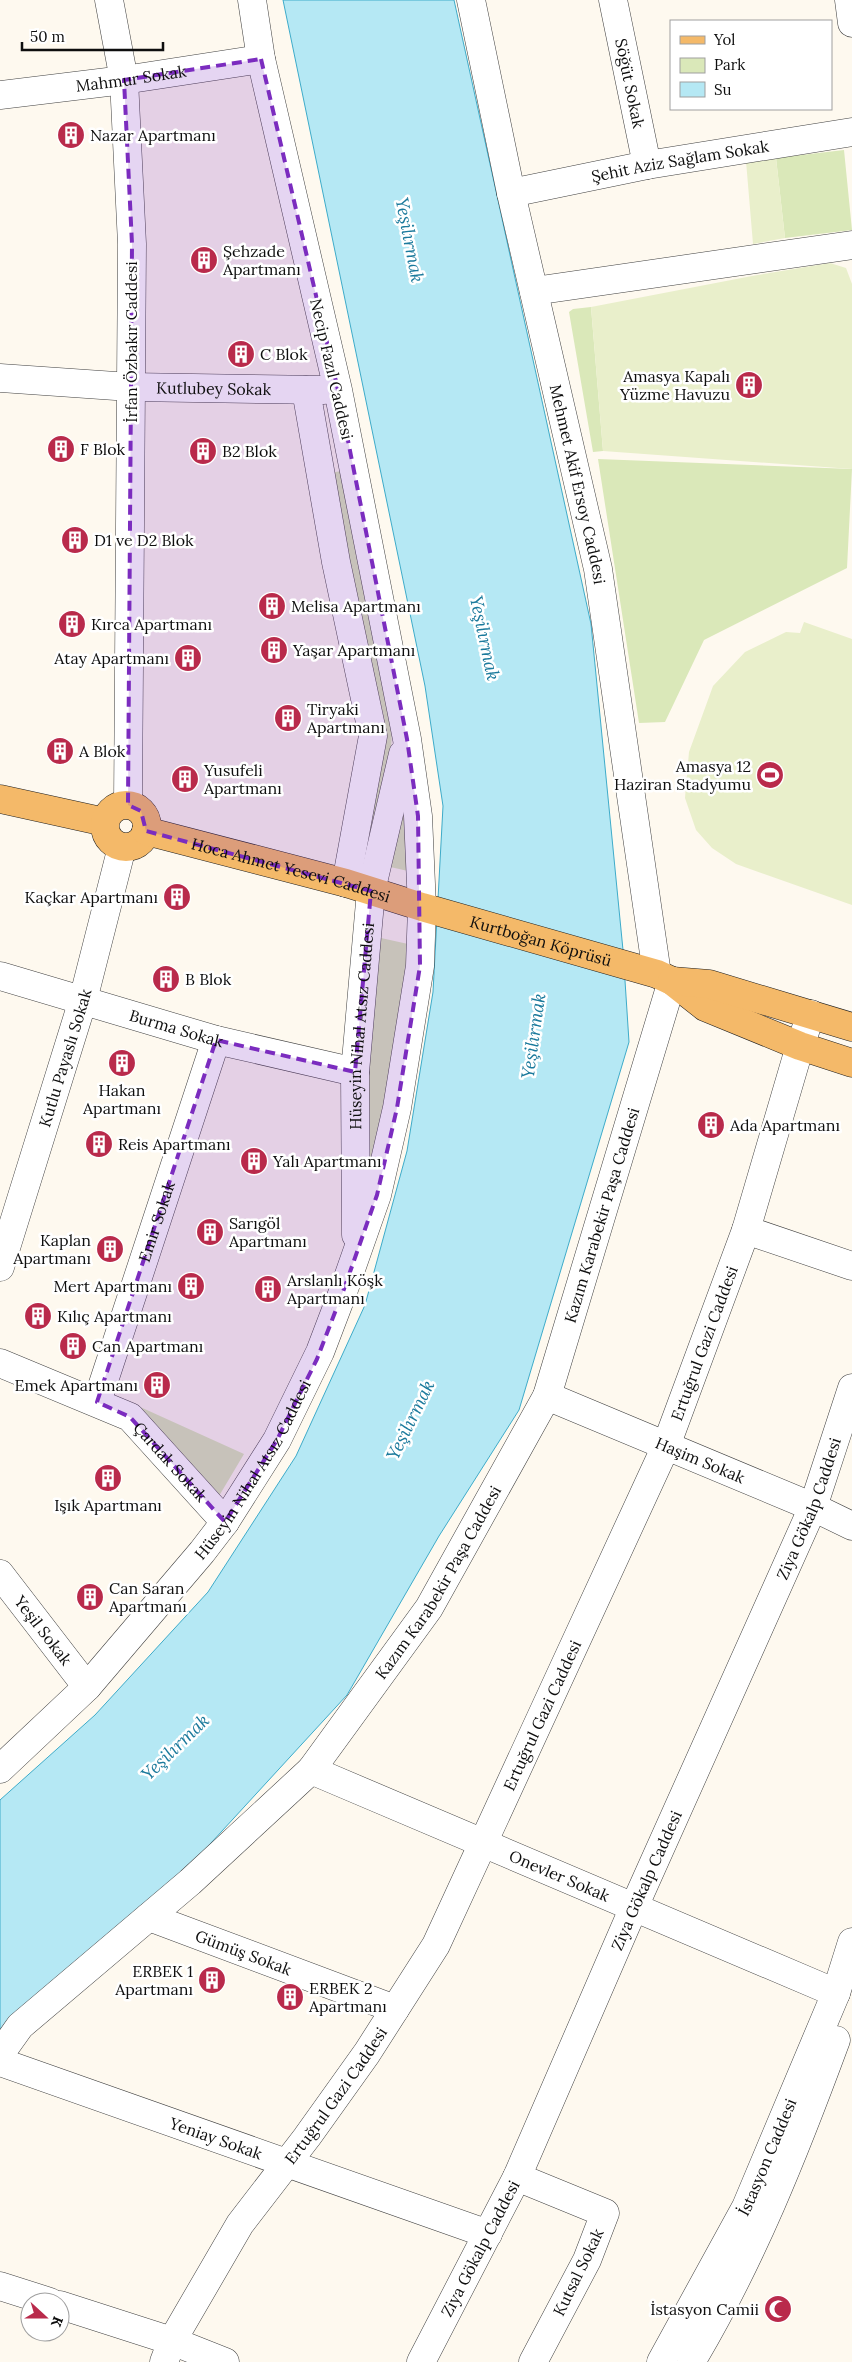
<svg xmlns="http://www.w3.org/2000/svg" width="852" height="2362" viewBox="0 0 852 2362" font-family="Lora,serif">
  <rect width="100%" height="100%" fill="#fef9ef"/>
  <path fill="#dae8b9" d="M844,150l8,80 -67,8 -9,-80z
    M591,307l12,144 -10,1 -24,-140 4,-3z
    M598,459l254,10 -5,99 -143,72 -39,82 -26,1z
    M343,471l50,244 -2,34 -20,113 -13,-4 26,-132 -1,-12 -56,-241z
    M403,792l5,79 -22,-5z
    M372,936l36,8 -6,60 -34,185 -1,-133z
    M138,1406l106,48 -25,42 -5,2z"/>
  <path fill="#e9efcb" d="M776,158l9,80 -32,6 -7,-83z
    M830,263l16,5 6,16v185l-249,-18 -12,-144 161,-31z
    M804,622l48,17v266l-116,-41 -24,-16 -16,-18 -11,-32 4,-46 24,-66 32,-34 41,-20 14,1z"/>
  <path fill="#b5e8f4" stroke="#3eabc9" d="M283,0h171l137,624 32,326 6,92 -110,368 -80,126 -92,159 -159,173 -188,167v-235l95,-85 113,-123 88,-136 69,-151 42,-154 26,-159 10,-186 -18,-120z"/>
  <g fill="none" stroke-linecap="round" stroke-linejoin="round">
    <g stroke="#414141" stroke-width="29">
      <g id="minor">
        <path d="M109,0l15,80 8,164 -4,561"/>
        <path id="s1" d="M471,0l40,193 87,376 59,405"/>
        <path id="s2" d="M613,0l34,165"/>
        <path d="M849,0l3,23"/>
        <path id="s3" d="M0,95l124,-15 137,-21"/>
        <path id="s4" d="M511,193l136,-28 205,-33"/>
        <path d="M534,291l318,-46"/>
        <path id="s5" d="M0,378l130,9 194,3"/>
        <path d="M306,390l30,172 37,174 -27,147"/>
        <path id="s6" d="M0,976l216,64 139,32"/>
        <path d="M746,1230l106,36"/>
        <path id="s7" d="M356,1235l-1,-163 16,-181 32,-137"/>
        <path id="s8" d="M0,1267l83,-267 39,-153"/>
        <path id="s9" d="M0,1363l130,54 95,105"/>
        <path id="s10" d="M547,1396l266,111 39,19"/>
        <path id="s11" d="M97,1402l119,-362"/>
        <path id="s12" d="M0,1574l87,113"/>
        <path id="s13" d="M0,1769l87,-82 115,-135 23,-30 52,-82 43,-88 24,-63 33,-94 20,-87 23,-142 2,-59 -4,-91 -11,-77 -69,-349 -77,-331 -9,-59"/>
        <path id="s14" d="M311,1770l525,223"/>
        <path id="s15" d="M149,1917l246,92"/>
        <path id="s16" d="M0,2054l20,-28 170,-144 121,-112 118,-162 118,-212 125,-415"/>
        <path id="s17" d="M0,2062l488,172"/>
        <path d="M517,2177l88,36 -18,47 -54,102"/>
        <path d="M0,2286l50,16"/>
        <path d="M60,2305l112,36 53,21"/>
        <path id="s18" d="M164,2362l8,-21 68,-117 67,-87 60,-84 69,-108 230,-499 80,-216 54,-184 11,-32"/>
        <path id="s19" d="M421,2362l96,-185 117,-270 179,-400 39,-119"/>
        <path id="s20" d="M661,2362l85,-155 90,-214 16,-51"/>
        <path d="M691,2362c61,-102 104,-211 145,-322"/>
      </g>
    </g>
    <g stroke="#1f1f1f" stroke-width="29">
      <g id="major">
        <path d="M0,799l105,23"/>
        <circle cx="126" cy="826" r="21"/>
        <path id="s21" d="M146,831l200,52 76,24 235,67 15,7 33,26 95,39 52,17"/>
        <path d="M672,981l37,3 143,43"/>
      </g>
    </g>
    <use href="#minor" stroke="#fff" stroke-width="28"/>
    <use href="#major" stroke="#f4b969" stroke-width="28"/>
  </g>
  <path fill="#7b2cbf" fill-opacity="0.2" stroke="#7b2cbf" stroke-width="4" stroke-dasharray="10 6" stroke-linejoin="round" d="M261,59l77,331 69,349 11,77 2,150 -23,142 -20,87 -33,94 -27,70 -40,81 -52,82 -95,-105 -33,-15 119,-362 139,32 16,-181 -225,-60 -5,-20 -13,-6 4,-561 -8,-164z"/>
  <defs>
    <g id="building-disc" transform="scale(1.4375)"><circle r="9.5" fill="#b92a4b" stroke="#fff"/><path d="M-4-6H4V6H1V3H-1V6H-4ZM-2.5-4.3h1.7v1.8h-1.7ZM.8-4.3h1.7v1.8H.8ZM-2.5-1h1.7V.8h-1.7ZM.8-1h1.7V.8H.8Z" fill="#fff"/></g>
    <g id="stadium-disc" transform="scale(1.4375)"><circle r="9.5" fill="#b92a4b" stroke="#fff"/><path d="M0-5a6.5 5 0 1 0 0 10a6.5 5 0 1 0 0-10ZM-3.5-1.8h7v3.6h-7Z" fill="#fff"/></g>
    <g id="mosque-disc" transform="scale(1.4375)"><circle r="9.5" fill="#b92a4b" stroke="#fff"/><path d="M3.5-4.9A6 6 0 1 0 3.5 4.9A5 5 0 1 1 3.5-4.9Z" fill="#fff"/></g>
  </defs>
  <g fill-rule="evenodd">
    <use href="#building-disc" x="71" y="135"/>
    <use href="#building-disc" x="204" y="260"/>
    <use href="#building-disc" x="241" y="354"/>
    <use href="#building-disc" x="749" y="385"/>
    <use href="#building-disc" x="61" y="449"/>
    <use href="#building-disc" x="203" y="451"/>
    <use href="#building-disc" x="75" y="540"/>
    <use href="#building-disc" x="272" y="606"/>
    <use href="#building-disc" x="72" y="624"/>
    <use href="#building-disc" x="274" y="650"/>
    <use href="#building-disc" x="188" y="658"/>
    <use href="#building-disc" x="288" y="718"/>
    <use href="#building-disc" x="60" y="751"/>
    <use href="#stadium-disc" x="770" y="775"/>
    <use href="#building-disc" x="185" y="779"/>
    <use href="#building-disc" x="177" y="897"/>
    <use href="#building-disc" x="166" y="979"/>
    <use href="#building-disc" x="122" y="1063"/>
    <use href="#building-disc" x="711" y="1125"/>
    <use href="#building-disc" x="99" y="1144"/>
    <use href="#building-disc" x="254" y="1161"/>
    <use href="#building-disc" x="210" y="1232"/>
    <use href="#building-disc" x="110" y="1249"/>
    <use href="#building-disc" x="191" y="1286"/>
    <use href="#building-disc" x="268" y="1289"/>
    <use href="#building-disc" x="38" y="1316"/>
    <use href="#building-disc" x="73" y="1346"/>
    <use href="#building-disc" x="157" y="1385"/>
    <use href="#building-disc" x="108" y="1478"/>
    <use href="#building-disc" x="90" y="1597"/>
    <use href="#building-disc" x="212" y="1980"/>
    <use href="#building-disc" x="290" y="1997"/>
    <use href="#mosque-disc" x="778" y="2309"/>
  </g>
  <g text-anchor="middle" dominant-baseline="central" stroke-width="5" stroke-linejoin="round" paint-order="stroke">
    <g font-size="16" fill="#0e0e0e" stroke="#fff">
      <text stroke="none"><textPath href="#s3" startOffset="132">Mahmur Sokak</textPath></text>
      <text stroke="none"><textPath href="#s2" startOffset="85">Söğüt Sokak</textPath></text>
      <text stroke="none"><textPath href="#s4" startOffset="172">Şehit Aziz Sağlam Sokak</textPath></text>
      <text transform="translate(131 342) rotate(-90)">İrfan Özbakır Caddesi</text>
      <text transform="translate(332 369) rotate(77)">Necip Fazıl Caddesi</text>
      <text stroke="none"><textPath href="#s5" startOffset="214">Kutlubey Sokak</textPath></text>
      <text stroke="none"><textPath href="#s1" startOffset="496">Mehmet Akif Ersoy Caddesi</textPath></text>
      <text stroke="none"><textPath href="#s21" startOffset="150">Hoca Ahmet Yesevi Caddesi</textPath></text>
      <text stroke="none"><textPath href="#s21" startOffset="410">Kurtboğan Köprüsü</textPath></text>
      <text stroke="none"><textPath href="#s7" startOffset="209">Hüseyin Nihal Atsız Caddesi</textPath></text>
      <text stroke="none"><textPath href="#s6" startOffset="184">Burma Sokak</textPath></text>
      <text stroke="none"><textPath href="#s8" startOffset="219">Kutlu Payaslı Sokak</textPath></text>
      <text stroke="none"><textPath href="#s16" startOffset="1054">Kazım Karabekir Paşa Caddesi</textPath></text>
      <text stroke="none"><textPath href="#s11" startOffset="190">Emir Sokak</textPath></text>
      <text stroke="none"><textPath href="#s18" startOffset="1158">Ertuğrul Gazi Caddesi</textPath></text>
      <text stroke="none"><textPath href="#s10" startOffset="166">Haşim Sokak</textPath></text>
      <text stroke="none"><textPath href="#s9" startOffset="201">Çardak Sokak</textPath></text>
      <text stroke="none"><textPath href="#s13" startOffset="394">Hüseyin Nihal Atsız Caddesi</textPath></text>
      <text stroke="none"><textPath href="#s19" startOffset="938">Ziya Gökalp Caddesi</textPath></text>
      <text stroke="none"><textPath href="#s16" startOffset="649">Kazım Karabekir Paşa Caddesi</textPath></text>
      <text stroke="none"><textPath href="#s12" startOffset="71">Yeşil Sokak</textPath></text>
      <text stroke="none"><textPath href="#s18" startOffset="752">Ertuğrul Gazi Caddesi</textPath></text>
      <text stroke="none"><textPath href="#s14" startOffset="270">Onevler Sokak</textPath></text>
      <text stroke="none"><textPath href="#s19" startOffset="532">Ziya Gökalp Caddesi</textPath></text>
      <text stroke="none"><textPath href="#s15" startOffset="101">Gümüş Sokak</textPath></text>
      <text stroke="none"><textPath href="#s18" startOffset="318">Ertuğrul Gazi Caddesi</textPath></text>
      <text stroke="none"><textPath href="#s17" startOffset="229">Yeniay Sokak</textPath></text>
      <text stroke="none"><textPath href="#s20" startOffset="231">İstasyon Caddesi</textPath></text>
      <text stroke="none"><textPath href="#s19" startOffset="128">Ziya Gökalp Caddesi</textPath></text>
      <text transform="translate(578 2272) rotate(-64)">Kutsal Sokak</text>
    </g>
    <g font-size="16" fill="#0e0e0e" stroke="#fff" text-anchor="start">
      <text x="90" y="135">Nazar Apartmanı</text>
      <text x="223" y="251">Şehzade<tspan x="223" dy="18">Apartmanı</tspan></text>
      <text x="260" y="354">C Blok</text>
      <text x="730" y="376" text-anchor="end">Amasya Kapalı<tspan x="730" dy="18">Yüzme Havuzu</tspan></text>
      <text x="80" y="449">F Blok</text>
      <text x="222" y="451">B2 Blok</text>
      <text x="94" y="540">D1 ve D2 Blok</text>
      <text x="291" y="606">Melisa Apartmanı</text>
      <text x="91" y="624">Kırca Apartmanı</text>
      <text x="293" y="650">Yaşar Apartmanı</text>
      <text x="169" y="658" text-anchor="end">Atay Apartmanı</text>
      <text x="307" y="709">Tiryaki<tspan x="307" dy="18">Apartmanı</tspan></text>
      <text x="79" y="751">A Blok</text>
      <text x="751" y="766" text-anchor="end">Amasya 12<tspan x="751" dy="18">Haziran Stadyumu</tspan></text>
      <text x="204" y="770">Yusufeli<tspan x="204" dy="18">Apartmanı</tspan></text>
      <text x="158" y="897" text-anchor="end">Kaçkar Apartmanı</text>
      <text x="185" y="979">B Blok</text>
      <text x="122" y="1090" text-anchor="middle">Hakan<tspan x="122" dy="18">Apartmanı</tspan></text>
      <text x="730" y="1125">Ada Apartmanı</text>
      <text x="118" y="1144">Reis Apartmanı</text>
      <text x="273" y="1161">Yalı Apartmanı</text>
      <text x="229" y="1223">Sarıgöl<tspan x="229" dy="18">Apartmanı</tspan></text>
      <text x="91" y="1240" text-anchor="end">Kaplan<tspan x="91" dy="18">Apartmanı</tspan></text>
      <text x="287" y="1280">Arslanlı Köşk<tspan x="287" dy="18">Apartmanı</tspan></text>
      <text x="172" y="1286" text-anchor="end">Mert Apartmanı</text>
      <text x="57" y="1316">Kılıç Apartmanı</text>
      <text x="92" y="1346">Can Apartmanı</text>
      <text x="138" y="1385" text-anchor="end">Emek Apartmanı</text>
      <text x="108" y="1505" text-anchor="middle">Işık Apartmanı</text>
      <text x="109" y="1588">Can Saran<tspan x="109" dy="18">Apartmanı</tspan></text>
      <text x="193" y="1971" text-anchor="end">ERBEK 1<tspan x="193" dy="18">Apartmanı</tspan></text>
      <text x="309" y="1988">ERBEK 2<tspan x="309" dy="18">Apartmanı</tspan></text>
      <text x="759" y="2309" text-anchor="end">İstasyon Camii</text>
    </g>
    <g font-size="18" font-style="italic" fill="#1b7a9c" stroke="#fff">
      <text transform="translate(410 240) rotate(79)">Yeşilırmak</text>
      <text transform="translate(485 638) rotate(78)">Yeşilırmak</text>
      <text transform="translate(533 1036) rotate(-82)">Yeşilırmak</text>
      <text transform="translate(410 1420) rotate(-64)">Yeşilırmak</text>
      <text transform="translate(175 1747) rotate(-44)">Yeşilırmak</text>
    </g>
  </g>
  <rect x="670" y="20" width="162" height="90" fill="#ffffff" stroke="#9f9f9f"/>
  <rect x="680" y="36" width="25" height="8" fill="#f4b969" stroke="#9f9f9f"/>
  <text x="714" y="45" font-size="15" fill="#0e0e0e">Yol</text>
  <rect x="680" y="58" width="25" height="15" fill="#dae8b9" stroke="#9f9f9f"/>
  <text x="714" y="70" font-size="15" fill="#0e0e0e">Park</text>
  <rect x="680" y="82" width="25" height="15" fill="#b5e8f4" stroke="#9f9f9f"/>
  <text x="714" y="95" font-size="15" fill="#0e0e0e">Su</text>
  <g transform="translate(45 2317) rotate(111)"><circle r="24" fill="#ffffff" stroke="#9f9f9f"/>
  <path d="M0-4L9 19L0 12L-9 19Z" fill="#b92a4b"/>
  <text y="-8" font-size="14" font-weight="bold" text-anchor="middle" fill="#0e0e0e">K</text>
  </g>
  <path d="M22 42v8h141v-8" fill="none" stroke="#0e0e0e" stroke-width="2.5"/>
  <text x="30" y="42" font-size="15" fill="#0e0e0e" stroke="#ffffff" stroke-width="4" paint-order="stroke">50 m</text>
</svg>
